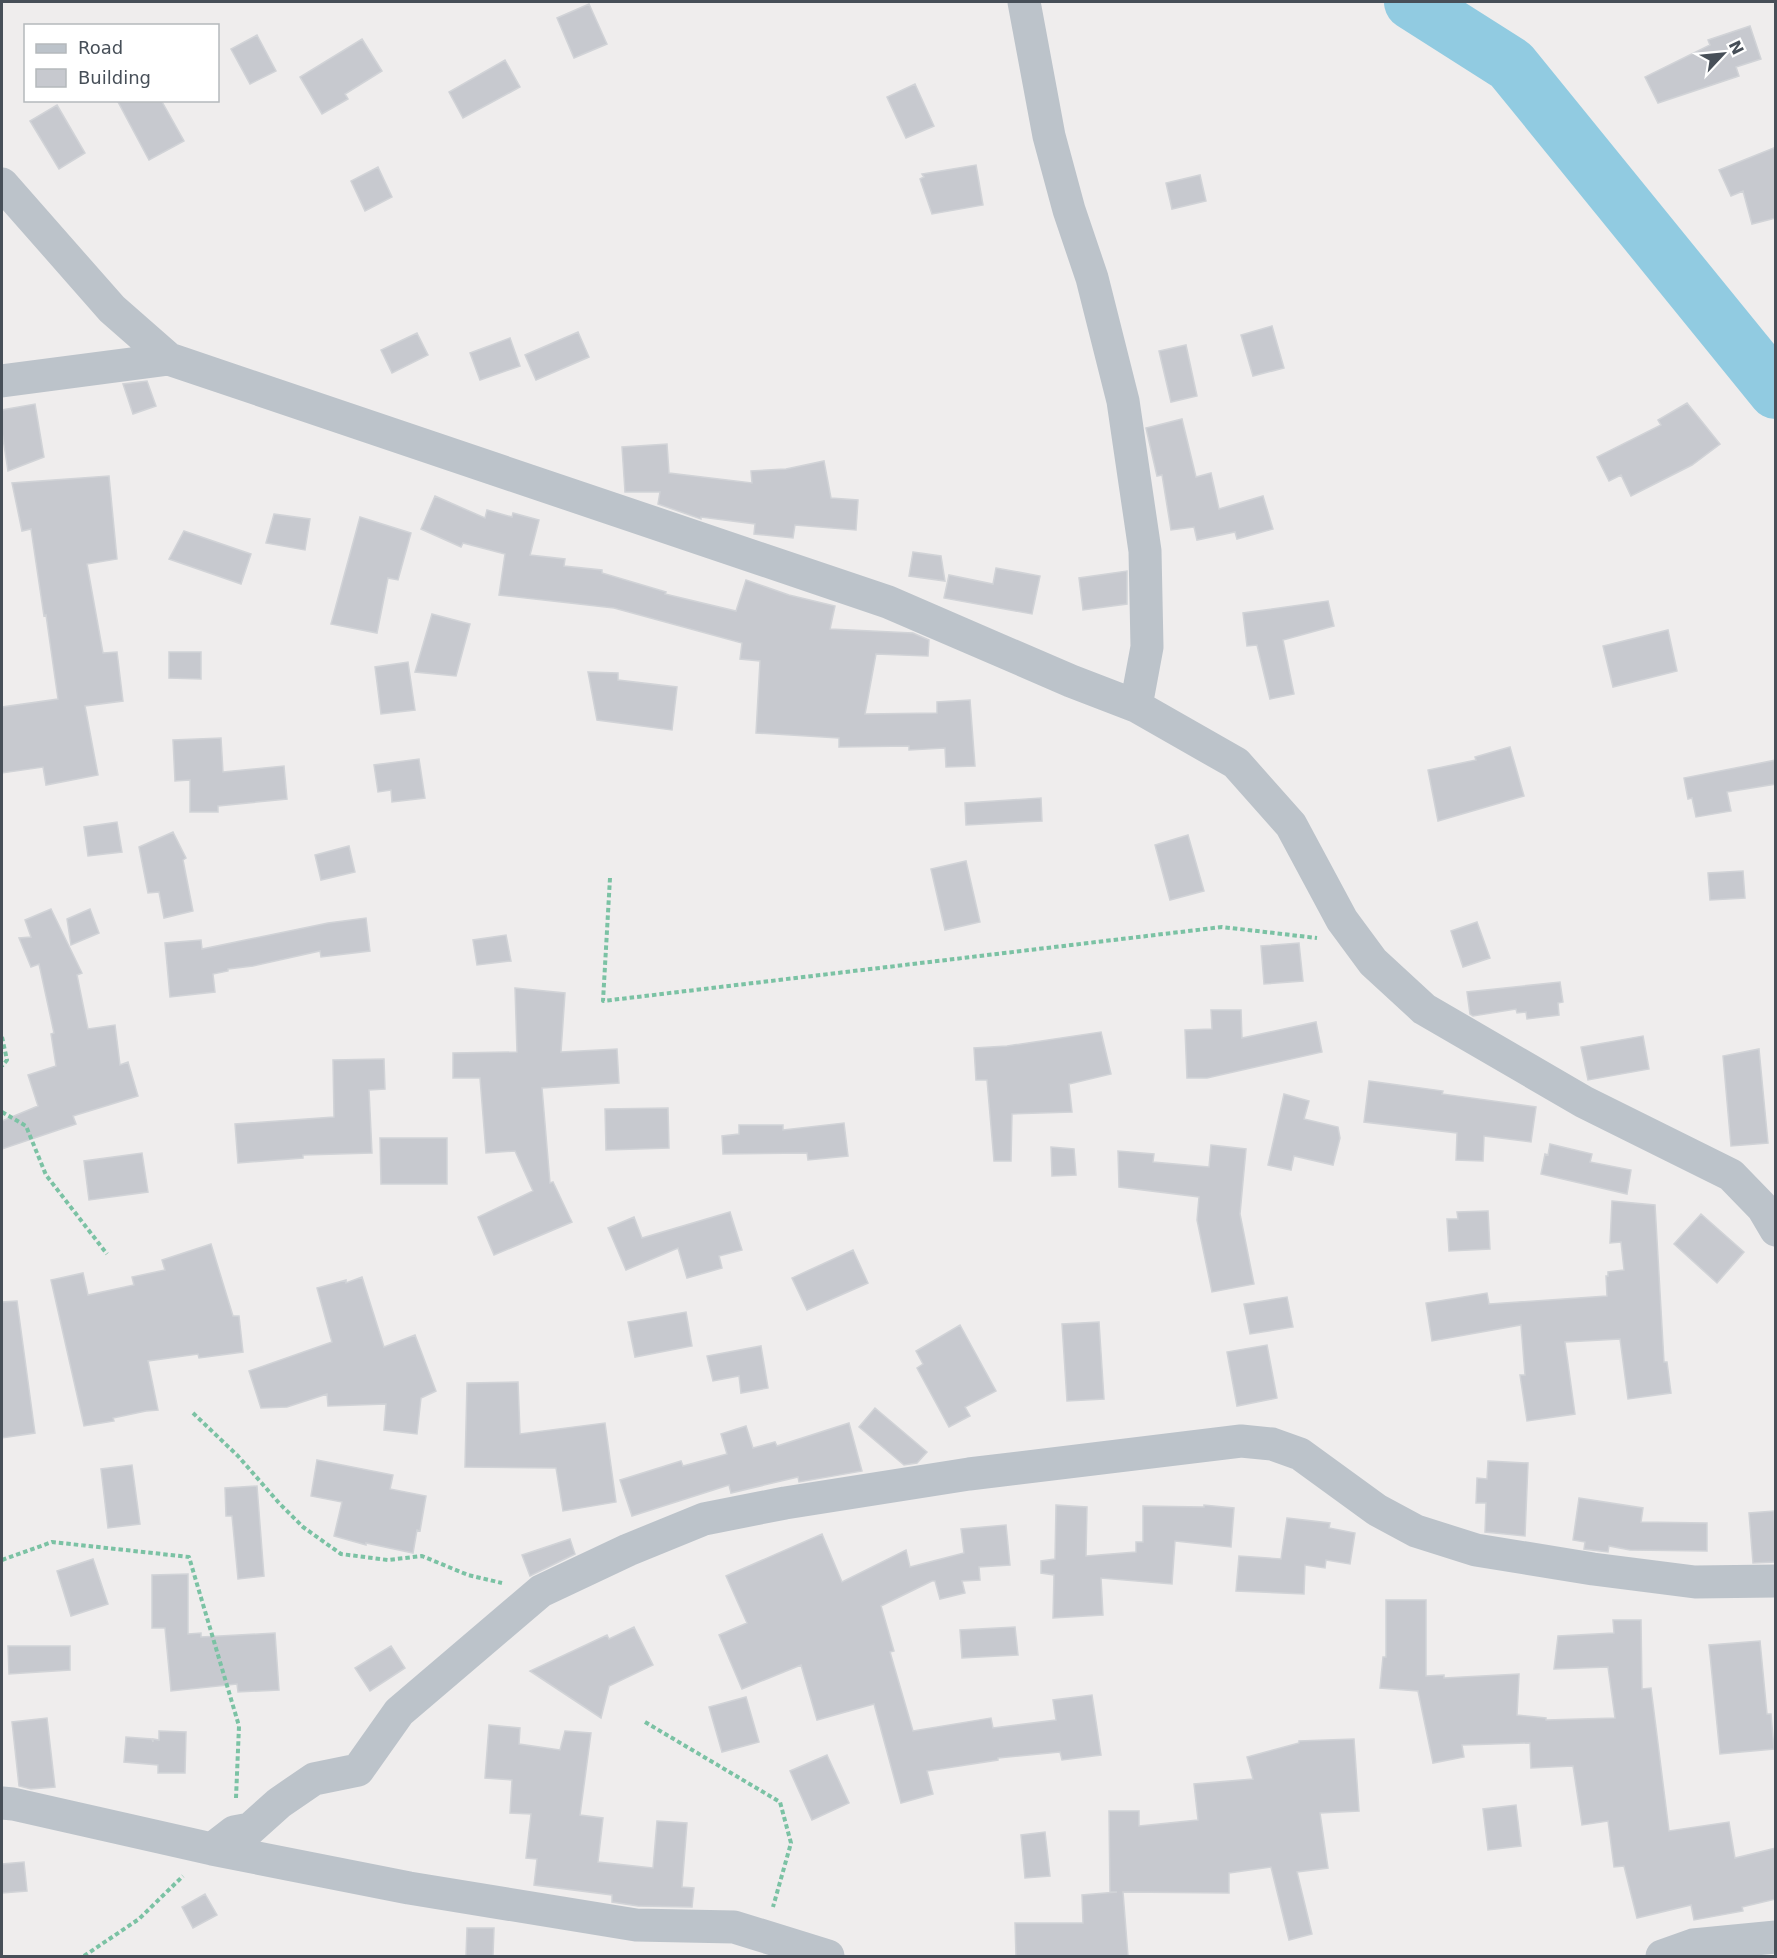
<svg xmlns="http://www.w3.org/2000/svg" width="1777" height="1958" viewBox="0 0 1777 1958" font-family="'DejaVu Sans',sans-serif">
  <rect width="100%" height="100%" fill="#efeded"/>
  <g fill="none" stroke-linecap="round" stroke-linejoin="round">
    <path stroke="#91cbe1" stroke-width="56" d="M1412,2l99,63 265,326"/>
  </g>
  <path fill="#c7c9cf" stroke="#d1d3d7" stroke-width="1.5" d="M589,4l18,40 -33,14 -17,-40z
    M1750,26l11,33 -25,8 3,9 -81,27 -13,-26 65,-32 -2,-5z
    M257,35l19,36 -26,13 -19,-35z
    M362,39l20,32 -37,23 3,5 -26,15 -22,-37z
    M505,60l15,27 -57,31 -14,-26z
    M915,84l19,42 -28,12 -19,-41z
    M117,100h44l23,41 -35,19z
    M57,105l28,48 -26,16 -29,-48z
    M1776,147v71l-24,6 -9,-33 -12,5 -12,-26z
    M976,165l7,40 -51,9 -12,-35 4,-2 -2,-3z
    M378,167l14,30 -27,14 -14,-30z
    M1200,175l6,26 -34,8 -6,-26z
    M1272,326l12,42 -31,8 -12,-41z
    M578,332l11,25 -53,23 -11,-25z
    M417,333l11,22 -36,18 -11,-23z
    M510,338l10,28 -40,14 -10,-27z
    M1186,345l11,51 -26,6 -12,-51z
    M147,381l9,25 -23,8 -10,-30z
    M1687,403l33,41 -28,21 -61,31 -10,-21 -12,6 -12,-24 64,-32 -3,-5z
    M35,404l9,53 -36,14 -6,-39v-22z
    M1182,419l14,58 15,-4 8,36 44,-13 10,33 -36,10 -2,-7 -38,8 -3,-13 -23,3 -9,-55 -5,1 -11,-48z
    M667,444l2,29 83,10 -1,-12 35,-2 38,-8 7,37 27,2 -2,30 -61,-5 -2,13 -39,-4 1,-10 -54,-7v2l-43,-15 2,-12h-35l-3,-45z
    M109,476l8,83 -30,5 16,89 14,-1 6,49 -38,5 13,69 -52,10 -3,-18 -41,6v-66l56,-8 -12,-84 -2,1 -13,-87 -9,2 -10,-48z
    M435,496l50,22 2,-8 25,7 1,-4 26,7 -9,35 35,4 -1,7 38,4v3l64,19 -1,2 71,17 10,-31 43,15 46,11 -5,23 83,4 16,7 -1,16 -52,-2 -11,60 72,-1v-11l33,-2 5,66 -29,1 -1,-19 -36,2v-4l-70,1v-9l-83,-5 4,-72 -20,-2 2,-16 -128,-35 -115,-13 6,-41 -42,-11 -2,4 -40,-18z
    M274,514l36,5 -5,31 -39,-7z
    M360,517l51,16 -13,47 -10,-2 -11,55 -46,-9z
    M184,531l67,23 -10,30 -72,-25z
    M913,552l28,4 4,25 -36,-5z
    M996,568l44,8 -8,38 -88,-16 5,-23 44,9z
    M1127,571v33l-44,6 -4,-32z
    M1328,601l6,25 -51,14 11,54 -24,5 -13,-54 -10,1 -4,-33z
    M432,614l38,10 -14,52 -41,-4z
    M1668,630l9,41 -64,16 -10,-41z
    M169,652h32v27l-32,-1z
    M408,662l7,48 -34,4 -6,-47z
    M588,672l30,1v7l59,7 -5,43 -75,-10z
    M221,738l2,34 61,-6 3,33 -69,7v6h-28v-32l-15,1 -2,-41z
    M1510,747l14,49 -86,25 -10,-51 48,-10 -1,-3z
    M419,759l6,39 -33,4 -1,-12 -13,2 -4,-27z
    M1776,760v24l-49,8 4,19 -35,6 -4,-19 -4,1 -4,-21z
    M1041,798l1,23 -76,4 -1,-22z
    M117,822l5,30 -34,4 -4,-29z
    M173,832l13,26 -3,2 10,51 -29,7 -5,-26 -11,1 -9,-46z
    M1188,835l16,56 -34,9 -15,-55z
    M349,846l6,26 -34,8 -6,-25z
    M966,861l14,61 -35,8 -14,-61z
    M1743,871l2,27 -35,2 -2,-27z
    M51,909l31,64 -5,2 11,54 27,-4 5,40 8,-3 10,34 -65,20 3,8 -74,25v-28l36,-15 -10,-31 28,-9 -5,-32 3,-1 -15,-69 -8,3 -12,-29 12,-1 -6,-17z
    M90,909l9,24 -28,12 -4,-26z
    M366,918l4,33 -49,6 -1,-6 -67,15 -25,3v2l-15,3 2,18 -45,5 -5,-54 36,-3 1,9 126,-26z
    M1477,922l13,36 -27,9 -12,-36z
    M506,935l5,26 -34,4 -4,-25z
    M1299,943l4,38 -39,3 -3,-38z
    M1560,982l3,20 -5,1 1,12 -32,4 -1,-7 -9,1 -1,-4 -43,7 -3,-2 -3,-22z
    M515,988l50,5 -4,59 56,-3 2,34 -77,5 8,95 3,-1 19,40 -78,33 -16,-38 55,-26 -18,-40 -29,2 -6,-75h-27v-25l64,-1z
    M1211,1010h30l1,28 74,-16 6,30 -115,26h-20l-2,-48 27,-1z
    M1101,1032l10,42 -42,10 3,28 -60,2 -1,47h-17l-7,-81h-11l-2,-32 33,-2z
    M1643,1036l6,33 -61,11 -7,-33z
    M1759,1049l9,94 -37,3 -8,-90z
    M384,1059l1,30 -16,1 3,63 -69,2v3l-65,5 -3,-39 99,-7 -1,-57z
    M1369,1081l74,10 -1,3 94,13 -5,35 -47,-6 -1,25 -27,-1 1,-27 -93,-11z
    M1284,1094l25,7 -5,18 34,8 2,11 -7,27 -39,-9 -3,14 -23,-5z
    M668,1108l1,40 -63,2 -1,-41z
    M844,1123l4,33 -40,4 -1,-7 -84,1 -1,-18 17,-2v-9h44v5z
    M380,1138h67v46h-66z
    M1550,1144l42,10 -2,8 41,8 -4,24 -86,-20 4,-20 3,1z
    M1211,1145l35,4 -6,65 14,70 -42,8 -15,-72 2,-23 -80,-10 -1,-36 36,3 -1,8 56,5z
    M1051,1147l23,2 2,26 -24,1z
    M142,1153l6,39 -59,8 -5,-39z
    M1612,1201l43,4 9,157h3l4,31 -43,6 -8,-60 -55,3 10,72 -48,7 -7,-46h5l-4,-50 -89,16 -6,-38 61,-10 2,11 118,-8 -1,-20h2v-4l16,-2 -3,-28 -11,1z
    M1488,1211l2,38 -41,2 -2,-32h11l-1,-7z
    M730,1212l12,38 -23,6 3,12 -35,10 -9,-30 -52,22 -18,-42 26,-11 8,21z
    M1701,1214l43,38 -27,31 -43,-39z
    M211,1244l22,72h6l4,36 -44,6 -1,-4 -50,7 10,49 -12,1 -33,7 1,3 -30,5 -33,-146 32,-7 5,22 46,-10 -2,-8 33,-7 -3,-10z
    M853,1250l15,33 -61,27 -15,-32z
    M362,1277l22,70 31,-12 21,56 -15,7 -4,36 -33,-4 2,-26 -58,2 -1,-12 -40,13 -26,1 -12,-37 83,-29 -15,-54 29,-8v3z
    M1287,1297l6,30 -43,7 -6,-30z
    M17,1301l18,132 -33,5v-136z
    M686,1312l6,34 -57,11 -7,-35z
    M1099,1322l5,77 -37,2 -5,-77z
    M960,1325l36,66 -31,16 5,9 -21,11 -32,-59 6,-4 -7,-13z
    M1267,1345l10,53 -40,8 -10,-54z
    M761,1346l7,42 -27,5 -2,-17 -26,5 -6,-25z
    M518,1382l2,52 85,-11 11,79 -53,9 -7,-43 -91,-1 2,-84z
    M875,1408l52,44 -10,11 -13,2 -45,-38z
    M849,1423l13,48 -63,11 -1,-5 -67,16 -2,-8 -97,31 -12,-36 61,-19 2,5 44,-12 -6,-20 25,-8 7,22 22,-6 2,4z
    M317,1460l76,15 -3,14 36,7 -6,35 -3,-1 -4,23 -47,-10v2l-32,-9 8,-34 -31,-6z
    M1488,1461l40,2 -3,73 -40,-4 1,-29h-10l1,-25 10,1z
    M132,1465l8,59 -32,4 -7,-59z
    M257,1486l7,90 -26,3 -6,-63h-6l-1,-28z
    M1579,1498l64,10 -2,14 66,1v28l-77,-1 -21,-4 -1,6 -24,-3 1,-7 -12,-2z
    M1056,1505l31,2 -1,49 50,-4v-10h7v-36l61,1v-2l30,3 -3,39 -56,-6 -3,43 -71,-6 2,37 -50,3 1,-43 -13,-2v-12l14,-2z
    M1774,1511l2,51 -23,1 -4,-50z
    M1287,1518l43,5 -1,5 26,5 -5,31 -24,-4 -1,8 -20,-3 -1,29 -68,-3 3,-35 42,3z
    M1006,1525l4,40 -31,2 1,13 -18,1 3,12 -25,6 -5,-18h-3l-51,25 13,45 -4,1 23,79 78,-13 2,10 63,-8 -3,-20 39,-5 9,60 -39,5 -2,-8 -62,6v2l-71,11 6,23 -32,9 -27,-99 -57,16 -16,-55 -59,24 -23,-54 28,-12 -21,-47 96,-42 20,48 64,-32 4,17 54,-14 -3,-24z
    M570,1539l5,15 -45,22 -8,-21z
    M93,1559l15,45 -37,12 -14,-45z
    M188,1574v60l13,-1v4l74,-4 4,57 -41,2 -1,-8 -66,7 -6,-63h-13v-53z
    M1386,1600h40v76l18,-1v3l75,-4 -2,41 29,3v2l69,-2 -7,-51 -54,2 4,-33 56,-3 -1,-13h28l1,69 9,-1 18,143 60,-9 6,36 41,-10v51l-34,8 1,4 -49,9 -3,-15 -54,13 -13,-52 -10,1 -6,-46 -26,4 -9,-59 -42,2 -1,-25 -68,2 2,12 -31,6 -15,-72 -38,-3 3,-31h3z
    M634,1627l19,38 -44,21 -8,32 -71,-47 77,-36 2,4z
    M1015,1627l3,28 -56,3 -2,-28z
    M1760,1641l7,73h4l3,35 -54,5 -11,-109z
    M8,1646h62v24l-61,4z
    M391,1646l14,22 -35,23 -15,-23z
    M746,1697l13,45 -37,10 -13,-45z
    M47,1718l8,69 -24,2 -12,-3 -7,-64z
    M489,1725l31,3 -1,16 41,6 5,-19 26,2 -11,82 23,3 -5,44 55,6 4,-47 30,2 -5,64 12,1 -2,19 -54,-1 -26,-4v-7l-78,-10 3,-26 -11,-1 5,-44 -21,-1 2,-33 -27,-2z
    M159,1731l27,1 -1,41h-27v-8l-34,-3 2,-25 26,2 1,3v-3l6,1z
    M1354,1739l5,72 -39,2 8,55 -31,4 15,62 -23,6 -18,-73 -42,6v20l-106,-1 5,64h-112l-1,-33h68l-1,-28 35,-3h-7l-1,-81h30v15l59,-6 -4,-36 59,-5 -6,-22 52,-14v-2z
    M827,1755l22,48 -37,17 -22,-49z
    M1516,1805l5,41 -33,4 -5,-41z
    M1045,1832l5,44 -25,2 -4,-43z
    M24,1862l3,29 -25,2v-29z
    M205,1894l12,21 -24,13 -11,-21z
    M467,1928h27l-1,28h-27z"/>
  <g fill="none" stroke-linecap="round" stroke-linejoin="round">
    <path stroke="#7bc2a4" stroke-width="4" stroke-dasharray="4.5 3" stroke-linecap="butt" d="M610,878l-7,123 619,-74 95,11
      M2,1037l5,23 -5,6
      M2,1112l24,14 20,49 61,79
      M193,1413l45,43 41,47 24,24 38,27 47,6 34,-4 46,19 34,8
      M2,1560l50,-18 137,15 50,169 -3,72
      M645,1722l135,80 11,41 -18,64
      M84,1956l55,-37 44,-43"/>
    <path stroke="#bcc3ca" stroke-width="33" d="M1024,2l25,134 20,74 23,68 31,123 22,150 2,96 -11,59
      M2,184l110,125 57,50 719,243 183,79 65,25 100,57 55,62 51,95 31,42 51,47 160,93 147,73 32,33 13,22
      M2,381l167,-22
      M2,1803l11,1 199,45 197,39 227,37 98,2 94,29
      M212,1849l22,-17 16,-3 29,-26 35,-24 44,-9 41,-58 142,-121 87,-41 76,-31 81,-16 184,-29 272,-33 31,3 28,10 77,56 39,21 60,19 117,19 102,13 81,-1
      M1662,1956l31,-11 83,-8"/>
  </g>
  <rect width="1777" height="1958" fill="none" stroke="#474f58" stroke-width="6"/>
  <rect x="24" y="24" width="195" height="78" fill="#ffffff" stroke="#b5b9bc" stroke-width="1.5"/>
  <rect x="36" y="44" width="30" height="9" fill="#bcc3ca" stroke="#b5b9bc" stroke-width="1.5"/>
  <text x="78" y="54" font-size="18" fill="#474f58">Road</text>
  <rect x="36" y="69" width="30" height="18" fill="#c7c9cf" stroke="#b5b9bc" stroke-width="1.5"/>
  <text x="78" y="84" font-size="18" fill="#474f58">Building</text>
  <g transform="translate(1723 54) rotate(64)" stroke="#ffffff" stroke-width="4.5" paint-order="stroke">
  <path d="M0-4.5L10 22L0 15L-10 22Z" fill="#474f58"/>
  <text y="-9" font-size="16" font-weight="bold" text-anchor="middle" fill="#474f58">N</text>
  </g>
</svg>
